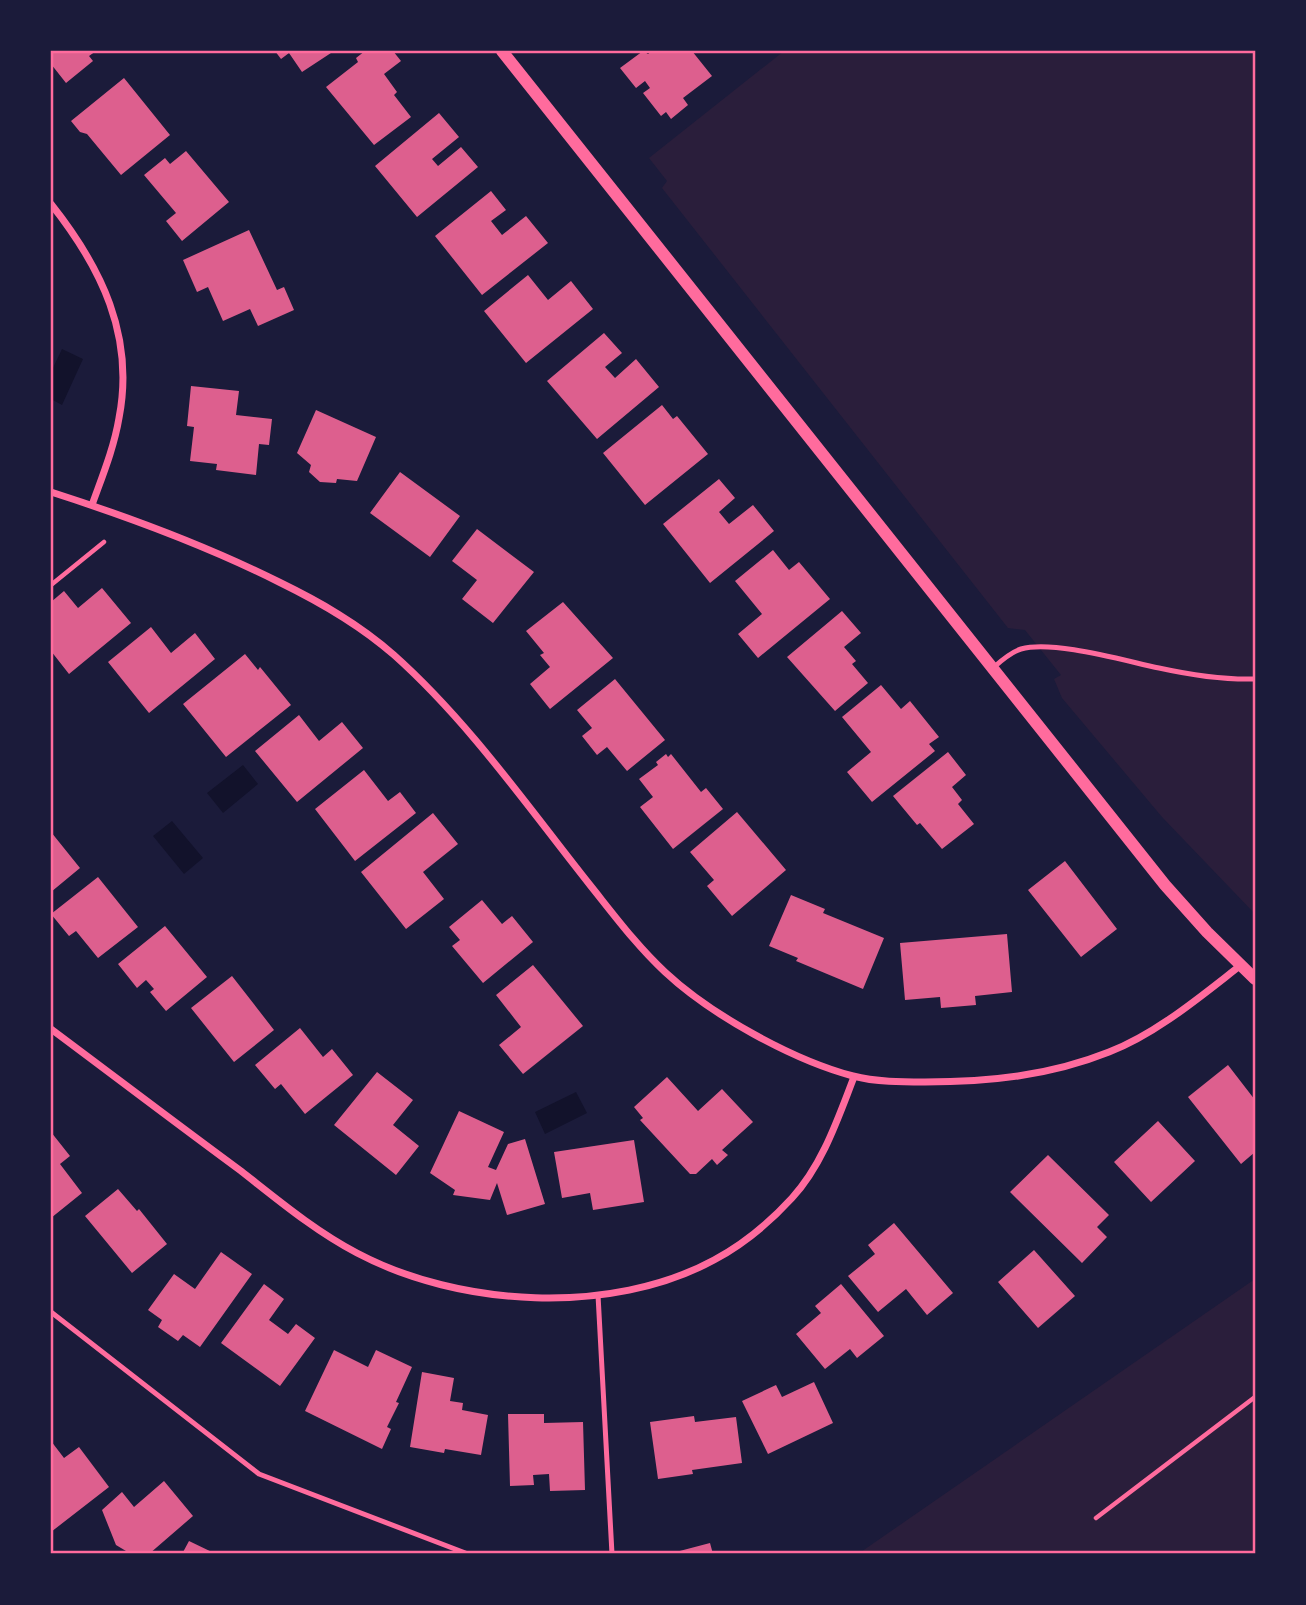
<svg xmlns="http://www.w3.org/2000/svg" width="1306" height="1605" viewBox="0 0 1306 1605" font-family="'Varela Round',sans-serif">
  <rect width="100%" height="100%" fill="#1b1b3a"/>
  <path fill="#2a1e3b" d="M784,51h471v863l-93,-97 -100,-119 -8,-19 7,-4 -36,-45 -17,-2 -346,-440 5,-7 -18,-23z
    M1255,1279v275h-397z"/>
  <path fill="#12122b" d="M62,349l21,10 -21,46 -11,-6v-27z
    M243,765l15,19 -35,29 -16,-20z
    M172,821l31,37 -19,16 -31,-38z
    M576,1092l11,21 -42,21 -10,-22z"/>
  <path fill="#dd5f8e" d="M51,51h45l-7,5 4,5 -27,22 -15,-19 2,-2 -2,-4z
    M275,51h59l-32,21 -13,-19 -8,6z
    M365,51h28l8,10 -17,13 13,18 -3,3 17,22 -37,28 -48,-58 32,-25 -2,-4z
    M643,51l5,3 4,-3h40l20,25 -29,22 5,7 -17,14 -5,-7 -5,4 -18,-23 7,-5 -5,-7 -9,7 -16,-20z
    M124,78l46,57 -49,40 -34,-41 -7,-2 -9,-11z
    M439,113l20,24 -27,22 6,7 23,-19 17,20 -61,50 -42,-51z
    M186,151l43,51 -47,39 -16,-20 10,-8 -32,-38 21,-17 5,6z
    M491,191l15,19 -15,11 11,14 24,-19 22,27 -66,52 -47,-59z
    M249,230l28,60 7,-3 10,23 -36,16 -8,-17 -27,12 -15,-34 -11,5 -14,-32z
    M528,275l20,25 23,-19 22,28 -67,54 -42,-52z
    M604,333l18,20 -17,14 10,11 21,-19 23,28 -62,52 -50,-58z
    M191,386l48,5 -3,24 36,4 -3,26 -10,-1 -3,31 -40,-5 1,-6 -27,-3 4,-34 -7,-1z
    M662,405l11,14 4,-3 31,38 -63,51 -42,-52z
    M316,410l60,27 -19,44 -20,-2 -1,4 -16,-1 -11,-10 2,-7 -14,-12z
    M400,472l60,44 -30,41 -60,-44z
    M719,479l16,19 -16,14 10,12 24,-19 21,26 -64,52 -47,-59z
    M477,529l57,43 -41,51 -31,-24 15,-19 -25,-19z
    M773,550l16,20 10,-8 31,37 -72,59 -20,-24 24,-20 -27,-33z
    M102,588l29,35 -62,51 -18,-23v-49l13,-11 14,17z
    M563,602l50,56 -63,51 -20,-25 20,-17 -10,-12 4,-2 -18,-22z
    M842,611l19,22 -17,14 12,14 -4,3 16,19 -33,28 -48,-54z
    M151,627l20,26 24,-20 20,26 -66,54 -41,-51z
    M245,654l13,16 2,-3 31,38 -65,52 -43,-53z
    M615,679l50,61 -38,31 -20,-24 -10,8 -15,-19 10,-8 -15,-18z
    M881,685l20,24 9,-8 29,36 -10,7 6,7 -63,51 -25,-30 24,-20 -29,-35z
    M299,715l20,26 23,-19 21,26 -66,54 -42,-51z
    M948,752l18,23 -14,12 10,13 -4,4 16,20 -32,25 -22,-26 -3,2 -24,-29z
    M666,754l2,3 3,-3 30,38 5,-4 17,21 -50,40 -33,-42 13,-10 -14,-18 19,-14 -2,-3z
    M364,770l24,31 12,-9 16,21 -61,48 -40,-52z
    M737,812l49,58 -54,46 -25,-30 7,-6 -24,-28z
    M433,813l25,31 -35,28 21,27 -38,30 -45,-57z
    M51,832l29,36 -29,24z
    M1065,861l52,68 -36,28 -53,-67z
    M98,877l40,50 -40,31 -22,-27 -7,5 -18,-22z
    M791,895l34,14 -2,4 61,25 -21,51 -67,-28 2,-3 -29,-12z
    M482,900l20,24 10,-8 21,26 -50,41 -31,-37 8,-6 -11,-13z
    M165,926l42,51 -41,34 -16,-19 4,-3 -8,-9 -9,8 -19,-24z
    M1007,934l5,58 -37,4 1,9 -35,3 -1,-11 -35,3 -5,-57z
    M533,965l50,61 -60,48 -24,-29 22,-18 -25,-32z
    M232,976l42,54 -40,32 -43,-54z
    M300,1028l23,29 9,-8 21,26 -48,39 -24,-30 -6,5 -20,-24z
    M1228,1065l27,35v52l-14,12 -53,-67z
    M377,1072l36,28 -20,25 26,21 -23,29 -62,-50z
    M667,1077l31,34 24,-22 31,33 -31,28 6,5 -11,10 -5,-6 -16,15h-6l-50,-54 3,-2 -9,-11z
    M459,1111l45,21 -16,35 8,3 12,-26 17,-5 20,65 -38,11 -10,-32 -7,17 -37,-5 2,-5 -25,-17z
    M1158,1121l37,40 -44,41 -37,-40z
    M51,1132l19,24 -10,8 22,29 -31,25z
    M634,1140l10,62 -51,8 -3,-17 -28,5 -8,-46z
    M1048,1155l61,60 -12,12 10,10 -25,26 -72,-71z
    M118,1189l19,22 2,-2 28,35 -35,29 -47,-57z
    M894,1223l59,70 -26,22 -21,-26 -28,23 -30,-36 27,-22 -7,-9z
    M1034,1250l41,46 -37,32 -40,-46z
    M221,1252l31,22 -52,73 -17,-12 -5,6 -20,-14 4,-7 -14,-10 26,-36 21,15z
    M264,1284l20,15 -15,21 19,14 8,-10 19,14 -35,48 -59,-43z
    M841,1284l43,52 -27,22 -7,-9 -25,20 -29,-35 25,-21 -6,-7z
    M334,1350l34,17 8,-17 36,17 -16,35 3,1 -12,24 4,2 -9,20 -77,-38z
    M422,1372l32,6 -4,23 13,2 -1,7 26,5 -7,40 -36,-6 -1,4 -34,-6z
    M814,1382l19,41 -65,31 -26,-53 34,-16 6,12z
    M508,1414h36v9l39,-1 2,68 -35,1 -1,-17 -16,1 1,10 -24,1z
    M694,1416l1,6 41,-5 6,46 -50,7 1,4 -35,5 -8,-57z
    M51,1441l13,17 15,-11 30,40 -58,45z
    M164,1481l29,35 -44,38h-18l-15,-9 -14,-35 20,-18 12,15z
    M189,1541l27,13h-34z
    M710,1543l3,11h-41v-1z"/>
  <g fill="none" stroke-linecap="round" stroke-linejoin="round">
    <path stroke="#ff6b9d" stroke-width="4.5" d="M51,585l53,-43
      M1096,1518l159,-121"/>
    <path stroke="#ff6b9d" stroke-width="5" d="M994,667c8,-7 17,-15 27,-18 33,-9 104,12 138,19 32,7 64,12 96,11
      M598,1295l14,259
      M51,1312l208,162 209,80"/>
    <path stroke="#ff6b9d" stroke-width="7" d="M51,204c50,63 84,132 68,214 -5,30 -17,59 -27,87
      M51,492c78,25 154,53 228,90 41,20 80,42 115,73 75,67 134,152 196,230 24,30 47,61 75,87 46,43 128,88 188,104 23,6 49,6 72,6 63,0 124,-6 184,-30 47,-18 92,-56 132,-87
      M51,1029c63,47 126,95 190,142 37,29 74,60 116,82 102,54 254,63 357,7 28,-15 56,-38 78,-62 31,-34 46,-80 62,-121"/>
    <path stroke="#ff6b9d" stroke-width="12" d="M502,51l663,834 42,47 48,47"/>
  </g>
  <rect width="1306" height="1605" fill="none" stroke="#1b1b3a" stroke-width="105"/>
  <rect x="52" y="52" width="1202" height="1500" fill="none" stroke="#ff6b9d" stroke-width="2.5"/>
</svg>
